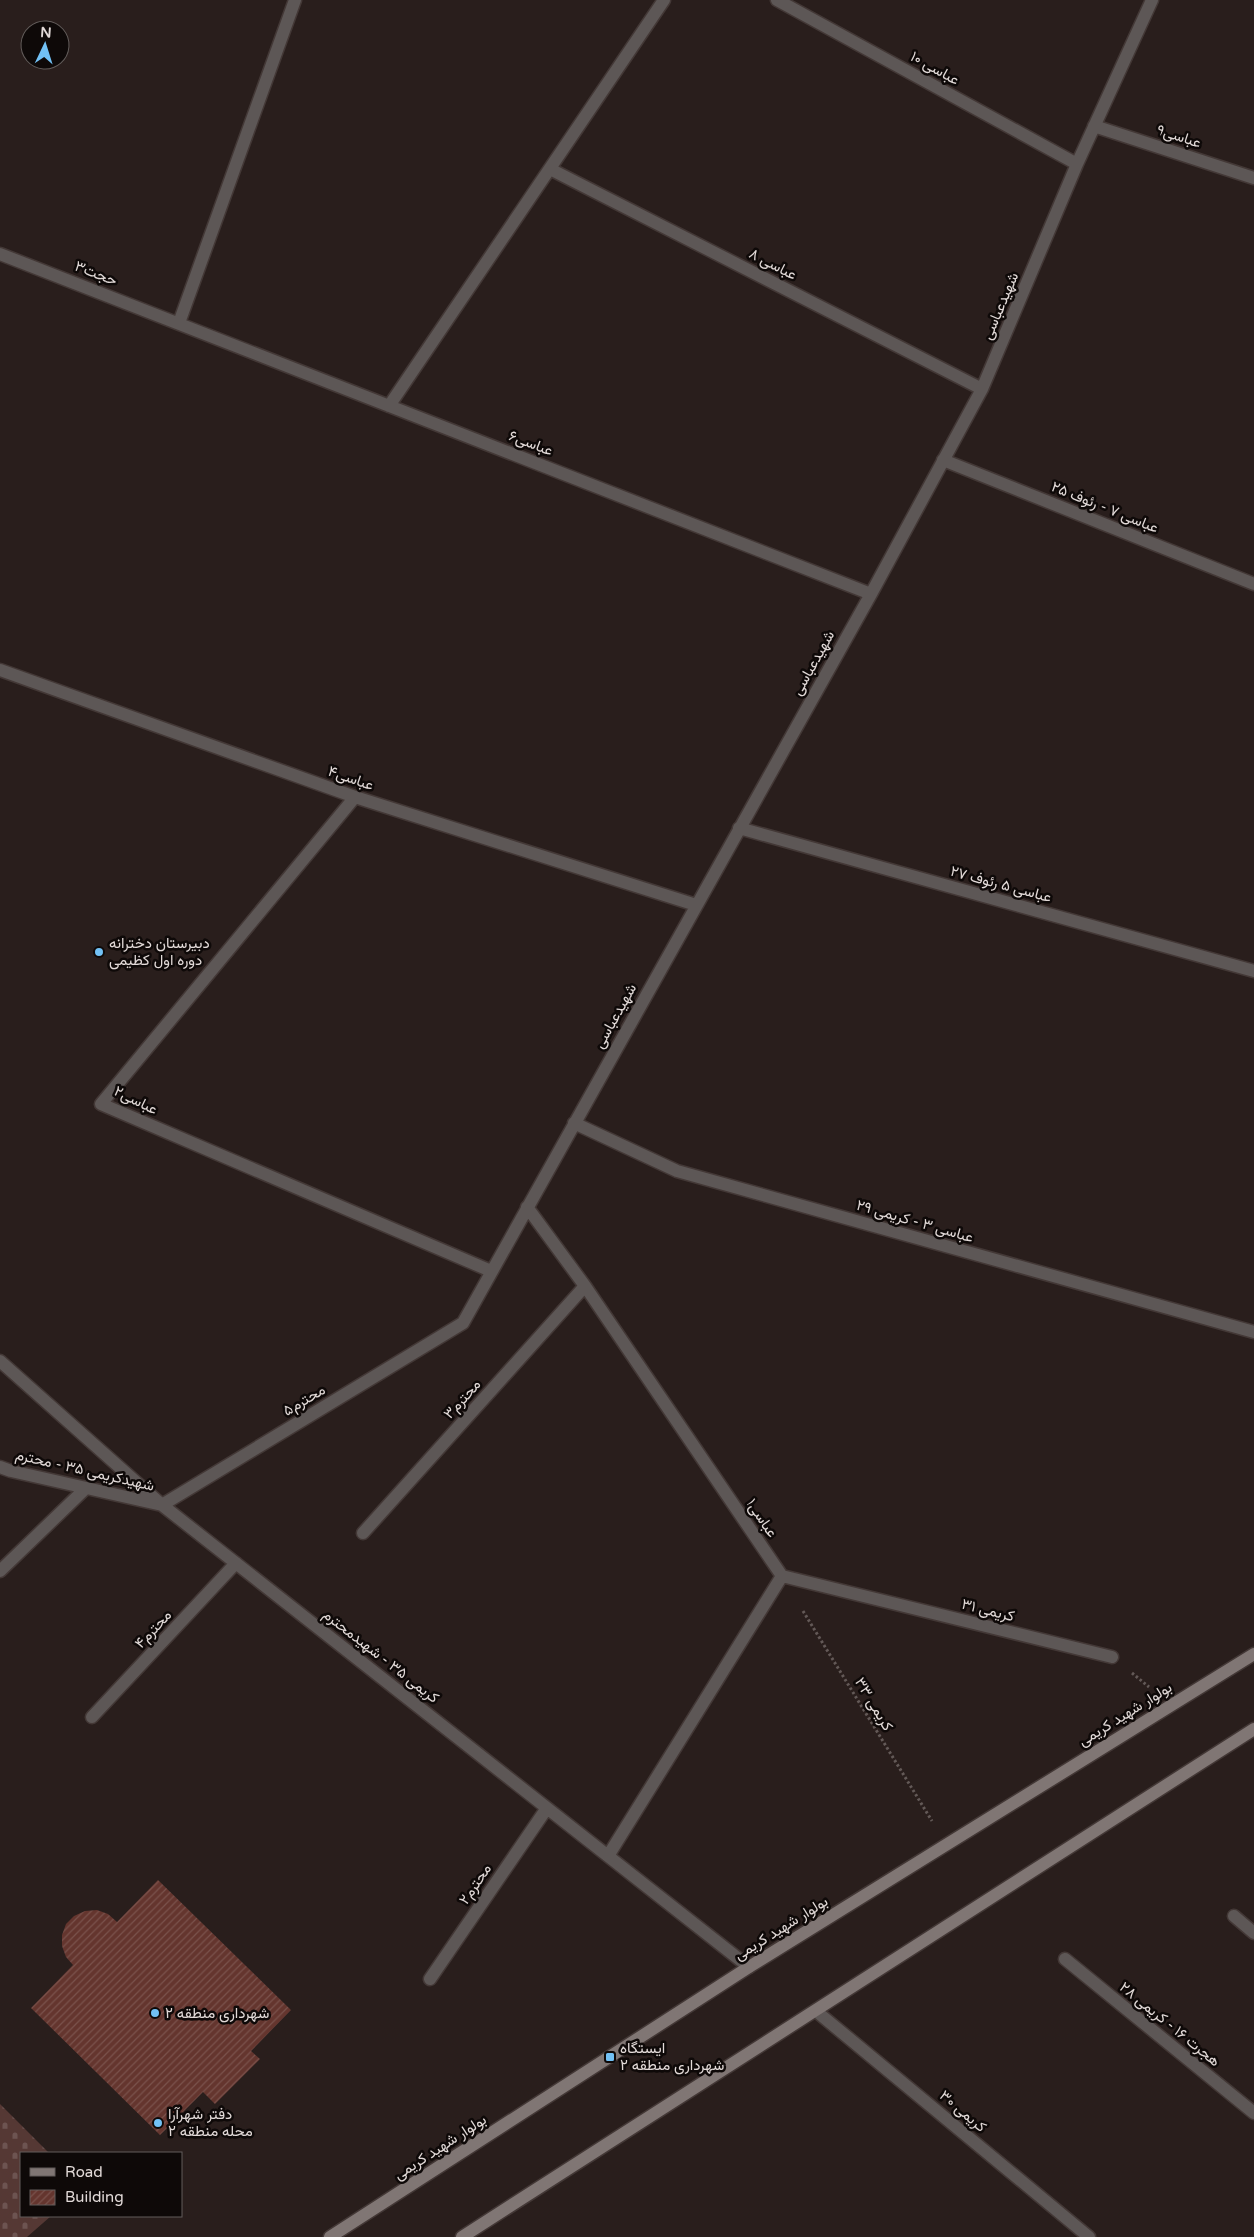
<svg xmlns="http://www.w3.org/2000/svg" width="1254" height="2237" viewBox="0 0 1254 2237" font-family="'Varela Round',Vazirmatn,sans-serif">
  <defs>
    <pattern id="cemetery-stones" width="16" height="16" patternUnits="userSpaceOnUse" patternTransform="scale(1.25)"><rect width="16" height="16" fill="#553834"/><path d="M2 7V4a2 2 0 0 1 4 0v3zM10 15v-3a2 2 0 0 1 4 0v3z" fill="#6d5451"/></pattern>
    <pattern id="building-hatch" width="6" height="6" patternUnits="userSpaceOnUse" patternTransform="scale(1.25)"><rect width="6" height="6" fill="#64352e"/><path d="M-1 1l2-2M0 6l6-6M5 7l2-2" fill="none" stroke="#7a524c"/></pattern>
  </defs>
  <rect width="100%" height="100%" fill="#291e1c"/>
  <path fill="url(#cemetery-stones)" d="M0,2104l49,49h-28v63h30l-24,21h-27z"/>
  <path fill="url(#building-hatch)" d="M158,1880l133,130 -40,41 9,8 -45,45 -12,-12 -43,43 -129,-127 42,-43 -7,-8 -4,-11v-11l4,-11 8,-8 11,-5 12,-1 11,4 9,8z"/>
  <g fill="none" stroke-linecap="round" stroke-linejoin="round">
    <g stroke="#433836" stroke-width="15">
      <path id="minor" d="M777,0l300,164
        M1094,126l160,52
        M550,169l432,220
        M0,254l871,340
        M179,323l116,-323
        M389,406l275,-406
        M943,460l311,124
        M0,670l355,127 341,108
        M355,797l-254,307 390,167
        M739,828l515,143
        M574,1123l103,48 577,161
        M527,1207l58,79 197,290 -174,280
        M0,1361l162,144 587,462
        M0,1467l11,4 151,34 301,-182 408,-729 111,-205 95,-225 75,-164
        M363,1533l222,-247
        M0,1571l86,-83
        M782,1576l330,81
        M92,1717l144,-154
        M1234,1916l20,17
        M1065,1959l189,154
        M430,1979l117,-171
        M816,2011l273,226"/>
    </g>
    <g stroke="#433836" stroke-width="15">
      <path id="secondary" d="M330,2237l419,-270 505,-313
        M462,2237l792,-508"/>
    </g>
    <path stroke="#635957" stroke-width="3" stroke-dasharray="2.5 2.5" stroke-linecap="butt" d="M803,1611l129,210
      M1132,1673l17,14"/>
    <use href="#minor" stroke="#5d5756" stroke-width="12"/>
    <use href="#secondary" stroke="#807674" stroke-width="12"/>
  </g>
  <g fill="#72c1f5" stroke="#0e0908" stroke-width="2">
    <circle cx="99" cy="952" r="5"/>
    <circle cx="155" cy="2013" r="5"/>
    <rect x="605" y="2052" width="10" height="10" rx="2.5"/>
    <circle cx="158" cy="2123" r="5"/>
  </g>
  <g text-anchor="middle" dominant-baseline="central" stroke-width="5" stroke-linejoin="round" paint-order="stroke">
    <g font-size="15" fill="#e2dad8" stroke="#0e0908">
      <text transform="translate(935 68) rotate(29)">عباسی ۱۰</text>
      <text transform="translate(1179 136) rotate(18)">عباسی۹</text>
      <text transform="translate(773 264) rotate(27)">عباسی ۸</text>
      <text transform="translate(96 273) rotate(21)">حجت۳</text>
      <text transform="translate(1000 306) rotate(-67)">شهیدعباسی</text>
      <text transform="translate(531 443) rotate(21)">عباسی۶</text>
      <text transform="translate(1105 507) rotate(22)">عباسی ۷ - رئوف ۲۵</text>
      <text transform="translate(813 663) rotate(-61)">شهیدعباسی</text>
      <text transform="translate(351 778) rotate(19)">عباسی۴</text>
      <text transform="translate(1001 884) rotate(15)">عباسی ۵ رئوف ۲۷</text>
      <text transform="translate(615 1016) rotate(-61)">شهیدعباسی</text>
      <text transform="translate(136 1100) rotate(26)">عباسی۲</text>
      <text transform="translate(915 1221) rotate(16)">عباسی ۳ - کریمی ۲۹</text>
      <text transform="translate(462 1399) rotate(-48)">محترم۳</text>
      <text transform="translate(304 1400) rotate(-31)">محترم۵</text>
      <text transform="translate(85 1470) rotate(13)">شهیدکریمی ۳۵ - محترم</text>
      <text transform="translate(762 1518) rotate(56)">عباسی۱</text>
      <text transform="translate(988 1610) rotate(14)">کریمی ۳۱</text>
      <text transform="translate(153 1629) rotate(-47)">محترم۴</text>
      <text transform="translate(381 1656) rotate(38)">کریمی ۳۵ - شهیدمحترم</text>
      <text transform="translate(874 1704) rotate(59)">کریمی ۳۳</text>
      <text transform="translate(1125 1714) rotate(-32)">بولوار شهید کریمی</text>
      <text transform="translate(475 1884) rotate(-56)">محترم۲</text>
      <text transform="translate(781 1928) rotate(-32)">بولوار شهید کریمی</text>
      <text transform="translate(1170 2024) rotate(39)">هجرت ۱۶ - کریمی ۲۸</text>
      <text transform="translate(963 2111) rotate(40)">کریمی ۳۰</text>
      <text transform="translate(440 2147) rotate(-33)">بولوار شهید کریمی</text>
    </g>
    <g font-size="15" fill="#e2dad8" stroke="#0e0908" text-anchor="start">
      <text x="109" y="943">دبیرستان دخترانه<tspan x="109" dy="17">دوره اول کظیمی</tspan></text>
      <text x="165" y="2013">شهرداری منطقه ۲</text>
      <text x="620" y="2048">ایستگاه<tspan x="620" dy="17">شهرداری منطقه ۲</tspan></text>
      <text x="168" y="2114">دفتر شهرآرا<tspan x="168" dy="17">محله منطقه ۲</tspan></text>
    </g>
  </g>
  <rect x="20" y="2152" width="162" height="65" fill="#0e0908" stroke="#635d5b"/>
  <rect x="30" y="2168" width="25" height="8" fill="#807674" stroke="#635d5b"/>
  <text x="65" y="2177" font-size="15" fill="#e2dad8">Road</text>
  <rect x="30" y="2190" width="25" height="15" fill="url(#building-hatch)" stroke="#635d5b"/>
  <text x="65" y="2202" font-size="15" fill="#e2dad8">Building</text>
  <g transform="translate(45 45) rotate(4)"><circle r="24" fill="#0e0908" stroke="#635d5b"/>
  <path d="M0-4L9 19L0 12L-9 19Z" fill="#72c1f5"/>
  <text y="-8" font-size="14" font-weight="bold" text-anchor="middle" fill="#e2dad8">N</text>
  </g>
</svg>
